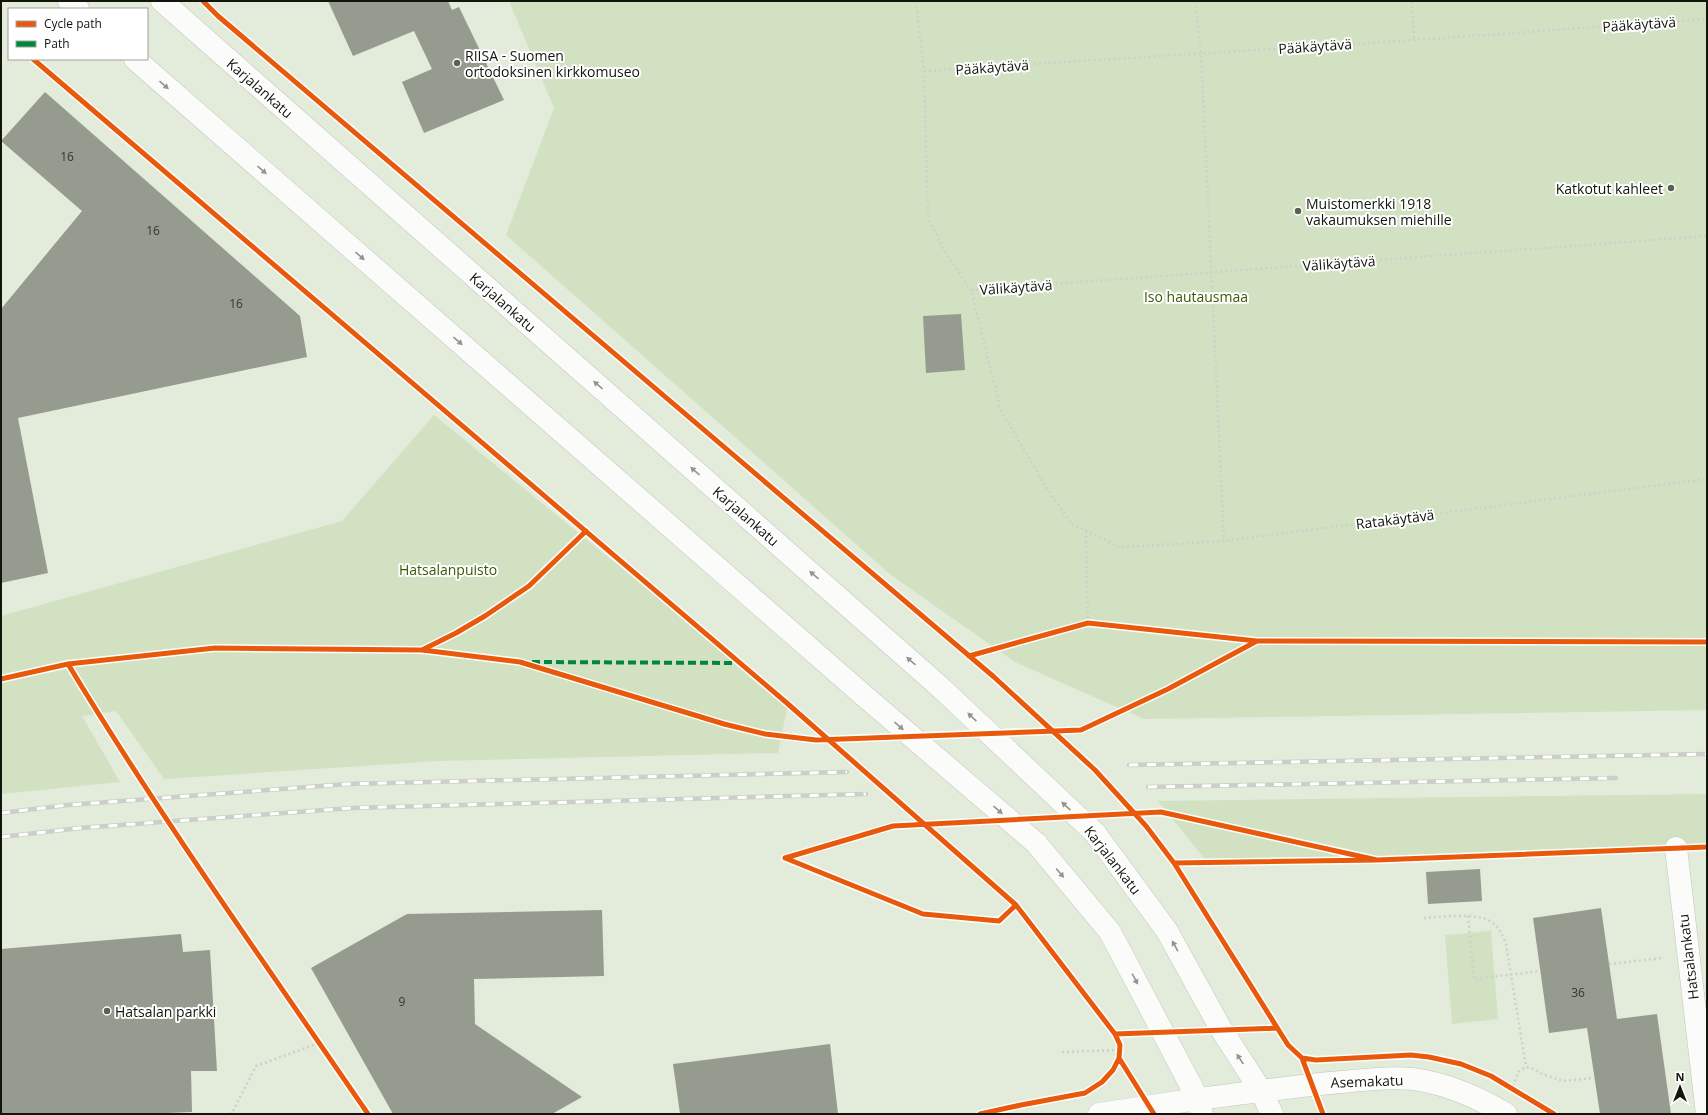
<svg xmlns="http://www.w3.org/2000/svg" width="1708" height="1115" viewBox="0 0 1708 1115" font-family="'Open Sans',sans-serif">
  <rect width="100%" height="100%" fill="#e3ebdb"/>
  <path fill="#d2e1c2" d="M509,1h1198v709l-563,9 -129,-57 -124,-87 -385,-340 48,-127z
    M434,415l354,289 -10,49 -340,8 -274,18 -48,-68 -34,5 38,66 -119,12v-178l341,-95z
    M1707,794v53l-330,13 -169,3 -50,-62z
    M1491,931l7,88 -46,5 -7,-89z"/>
  <path fill="#959c8f" d="M328,1h120l4,9 7,-3 45,93 -80,33 -22,-51 30,-13 -18,-38 -61,25z
    M45,92l255,224 7,41 -289,61 30,155 -47,10v-274l81,-98 -81,-70z
    M961,314l4,56 -39,3 -3,-57z
    M1480,869l2,32 -54,3 -2,-32z
    M1601,908l16,111 40,-5 14,100h-71l-13,-86 -38,5 -16,-115z
    M602,910l2,66 -130,3 1,45 107,73 -30,17h-159l-82,-146 96,-54z
    M181,934l2,18 27,-2 7,121h-26l1,41 -48,2h-143v-165z
    M830,1044l8,70h-158l-7,-50z"/>
  <g fill="none" stroke-linecap="round" stroke-linejoin="round">
    <g stroke="#c0c7ba" stroke-width="23">
      <path id="minor" d="M1676,848l31,266
        M1099,1114l99,-15"/>
    </g>
    <g stroke="#c0c7ba" stroke-width="23">
      <path id="secondary" d="M1261,1091l11,23
        M1202,1114l-4,-15c51,-6 102,-14 154,-18 24,-2 50,-5 73,0 29,6 56,18 81,33"/>
    </g>
    <g stroke="#c0c7ba" stroke-width="23">
      <path id="primary" d="M69,1l9,8
        M162,1l778,686
        M135,59l734,641
        M1095,833l72,98 54,98 40,62
        M1036,843l74,89 88,167"/>
    </g>
    <path stroke="#ced0cc" stroke-width="2.5" stroke-dasharray="2 3" stroke-linecap="butt" d="M916,1l8,70 4,147 17,34 26,38 30,121 47,79 24,34 48,23 104,-6 483,-62
      M1195,1l6,52 23,488
      M1412,1l2,39
      M924,71l490,-31 293,-21
      M971,290l736,-54
      M1086,531l2,92
      M1468,916l6,63 66,-8
      M1424,918c18,-1 50,-6 66,3 8,4 13,15 16,23l20,123
      M1609,964l53,-6
      M1062,1052l57,-2
      M1513,1086l6,-15 7,-4 8,2 8,5 21,7 31,-3
      M229,1114l4,-3 23,-45 63,-23"/>
    <use href="#minor" stroke="#fbfcfa" stroke-width="22"/>
    <use href="#secondary" stroke="#fbfcfa" stroke-width="22"/>
    <use href="#primary" stroke="#fbfcfa" stroke-width="22"/>
    <g stroke="#ccceca" stroke-width="4.5">
      <path id="rail" d="M1129,765l578,-11
        M1148,787l468,-9
        M1,813l67,-8 280,-21 499,-12
        M1,837l79,-9 272,-20 514,-14"/>
    </g>
    <use href="#rail" stroke="#fff" stroke-width="3" stroke-dasharray="9" stroke-linecap="butt"/>
    <g stroke="#c0c7ba" stroke-width="23" stroke-linecap="butt">
      <path id="primary-bridge" d="M940,687l155,146
        M869,700l167,143"/>
    </g>
    <use href="#primary-bridge" stroke="#fbfcfa" stroke-width="22"/>
    <path stroke="#00873e" stroke-width="4" stroke-dasharray="8 4" stroke-linecap="butt" d="M532,662l208,1"/>
    <g stroke="#fff" stroke-width="8">
      <path id="cycleway" d="M203,1l15,15 776,661 101,93 51,56 28,37 114,182 14,13 14,2 95,-5 18,2 32,7 30,12 63,38
        M33,59l755,645 228,201 99,129 5,11 -1,13 35,56
        M422,650l34,-17 29,-17 44,-30 57,-55
        M969,656l119,-33 169,18 450,1
        M68,664c93,154 198,301 300,450
        M1,679l67,-15 147,-16 207,2 98,12 204,62 41,10 51,6 265,-10 87,-41 89,-48
        M785,858l108,-32 268,-14 216,48
        M785,858l138,56 76,7 17,-16
        M1174,863l203,-3 330,-13
        M1115,1034l162,-6
        M1302,1058l21,56
        M980,1114l41,-9 64,-12 17,-11 11,-12 6,-12"/>
    </g>
    <use href="#cycleway" stroke="#e8590c" stroke-width="5"/>
  </g>
  <defs><path id="oneway-solid" d="M-6-.8H1V-3.2L6.5 0L1 3.2V.8H-6Z"/></defs>
  <g fill="#92948e">
    <use href="#oneway-solid" transform="translate(164 85) rotate(41)"/>
    <use href="#oneway-solid" transform="translate(262 170) rotate(41)"/>
    <use href="#oneway-solid" transform="translate(360 256) rotate(41)"/>
    <use href="#oneway-solid" transform="translate(458 341) rotate(41)"/>
    <use href="#oneway-solid" transform="translate(598 385) rotate(-139)"/>
    <use href="#oneway-solid" transform="translate(695 471) rotate(-139)"/>
    <use href="#oneway-solid" transform="translate(814 575) rotate(-139)"/>
    <use href="#oneway-solid" transform="translate(911 661) rotate(-139)"/>
    <use href="#oneway-solid" transform="translate(972 717) rotate(-137)"/>
    <use href="#oneway-solid" transform="translate(899 726) rotate(41)"/>
    <use href="#oneway-solid" transform="translate(1066 806) rotate(-137)"/>
    <use href="#oneway-solid" transform="translate(998 810) rotate(41)"/>
    <use href="#oneway-solid" transform="translate(1060 873) rotate(50)"/>
    <use href="#oneway-solid" transform="translate(1175 946) rotate(-119)"/>
    <use href="#oneway-solid" transform="translate(1135 979) rotate(62)"/>
    <use href="#oneway-solid" transform="translate(1240 1059) rotate(-123)"/>
  </g>
  <g fill="#5a6054" stroke="#fff" stroke-width="1.5">
    <circle cx="457" cy="63" r="4"/>
    <circle cx="1671" cy="188" r="4"/>
    <circle cx="1298" cy="211" r="4"/>
    <circle cx="107" cy="1011" r="4"/>
  </g>
  <g text-anchor="middle" dominant-baseline="central" stroke-width="4" stroke-linejoin="round" paint-order="stroke">
    <g font-size="12" fill="#32372c">
      <text x="67" y="156">16</text>
      <text x="153" y="230">16</text>
      <text x="236" y="303">16</text>
      <text x="1578" y="992">36</text>
      <text x="402" y="1001">9</text>
    </g>
    <g font-size="14" fill="#11150b" stroke="#fff">
      <text transform="translate(1639 24) rotate(-4)">Pääkäytävä</text>
      <text transform="translate(1315 46) rotate(-4)">Pääkäytävä</text>
      <text transform="translate(992 67) rotate(-4)">Pääkäytävä</text>
      <text transform="translate(260 88) rotate(41)">Karjalankatu</text>
      <text transform="translate(1339 263) rotate(-4)">Välikäytävä</text>
      <text transform="translate(1016 287) rotate(-4)">Välikäytävä</text>
      <text transform="translate(503 302) rotate(41)">Karjalankatu</text>
      <text transform="translate(746 516) rotate(41)">Karjalankatu</text>
      <text transform="translate(1395 519) rotate(-7)">Ratakäytävä</text>
      <text transform="translate(1113 860) rotate(52)">Karjalankatu</text>
      <text transform="translate(1688 957) rotate(-97)">Hatsalankatu</text>
      <text transform="translate(1367 1081) rotate(-2)">Asemakatu</text>
    </g>
    <g font-size="14" fill="#11150b" stroke="#fff" text-anchor="start">
      <text x="465" y="55">RIISA - Suomen<tspan x="465" dy="16">ortodoksinen kirkkomuseo</tspan></text>
      <text x="1663" y="188" text-anchor="end">Katkotut kahleet</text>
      <text x="1306" y="203">Muistomerkki 1918<tspan x="1306" dy="16">vakaumuksen miehille</tspan></text>
      <text x="115" y="1011">Hatsalan parkki</text>
    </g>
    <g font-size="14" fill="#3c5803" stroke="#fff">
      <text x="1196" y="296">Iso hautausmaa</text>
      <text x="448" y="569">Hatsalanpuisto</text>
    </g>
  </g>
  <rect width="1708" height="1115" fill="none" stroke="#11150b" stroke-width="4"/>
  <rect x="8" y="8" width="140" height="52" fill="#ffffff" stroke="#a0a19d"/>
  <rect x="16" y="21" width="20" height="6" fill="#e8590c" stroke="#a0a19d"/>
  <text x="44" y="28" font-size="12" fill="#11150b">Cycle path</text>
  <rect x="16" y="41" width="20" height="6" fill="#00873e" stroke="#a0a19d"/>
  <text x="44" y="48" font-size="12" fill="#11150b">Path</text>
  <g transform="translate(1680 1087)" stroke="#ffffff" stroke-width="3" paint-order="stroke">
  <path d="M0-3L7 15L0 10L-7 15Z" fill="#11150b"/>
  <text y="-6" font-size="11" font-weight="bold" text-anchor="middle" fill="#11150b">N</text>
  </g>
</svg>
